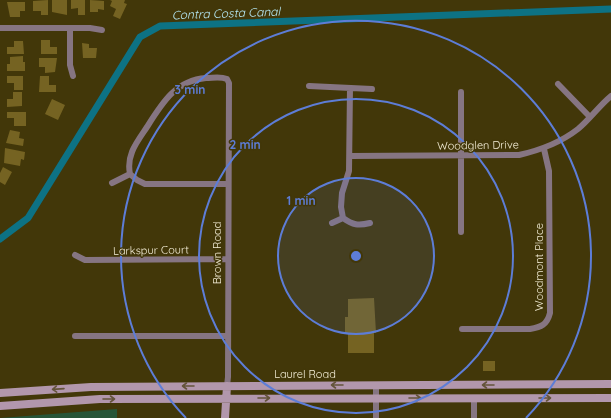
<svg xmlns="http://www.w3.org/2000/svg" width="611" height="418" viewBox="0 0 611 418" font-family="Quicksand,sans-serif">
  <rect width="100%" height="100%" fill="#423709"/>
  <path fill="#275538" d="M117,409v9h-117z"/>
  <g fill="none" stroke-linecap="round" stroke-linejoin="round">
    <path stroke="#0d7284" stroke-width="7" d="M0,239l28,-21 112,-181 20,-11 451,-17"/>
  </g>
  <path fill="#756322" d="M48,0v15h-7v-4h-8v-10z
    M52,0h15v15l-15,-3z
    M71,0h14v15h-7v-7l-7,1z
    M90,0l14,1v9l-6,-1v3h-8z
    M110,0h15l-1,3 3,1 -7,15 -7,-3 3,-7 -6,-3 2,-5z
    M7,2h18v9h-5v6h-10z
    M41,40h9v7h7v7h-16z
    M14,41h9l1,13h-17v-7h7z
    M82,43l7,1v4h8l-1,10h-13z
    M23,56v6h2v9h-18v-7h3v-7z
    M39,58h18l-2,14 -10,1v-6h-6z
    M7,76h16v14h-9v-7h-7z
    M40,76h9v9h7v7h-17z
    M13,92h9v14l-15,1v-8h6z
    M52,99l13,6 -7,15 -13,-6z
    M7,112h19v14h-12v-8h-7z
    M10,130l10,2 -1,6 5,1 -1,7 -17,-3z
    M5,148l20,4 -1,8 -3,-1 -1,7 -16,-3z
    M3,167l9,5 -7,13 -5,-3v-9z
    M374,298l2,35h-2v20h-26v-19h-3v-17h3v-18z
    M483,361h12v10h-12z"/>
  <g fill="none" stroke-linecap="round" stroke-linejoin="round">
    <path stroke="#867582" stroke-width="6" d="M0,28h90l12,2
      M70,28v37l3,11
      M558,84l31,32
      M309,86l63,3
      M350,88l-1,83 -7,22 -1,14 2,11c10,7 15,8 27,5
      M350,156l169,-1c22,-5 41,-12 59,-26 12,-10 21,-23 33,-33
      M112,183l18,-9
      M332,223l11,-5
      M461,232v-140
      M75,255l10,5 143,-1
      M462,329h68c11,-2 17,-4 20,-16l-1,-142 -5,-22
      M75,336h152
      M376,385v33
      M227,386l1,-9 1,-294 -2,-4c-7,-3 -14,-1 -21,-1 -30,2 -44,25 -59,49 -10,15 -21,28 -17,47l7,6 8,4h83
      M474,398v20"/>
    <path stroke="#b297ac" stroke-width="8" d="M0,393l91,-6 520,-3
      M0,406l100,-7 511,-1
      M225,418l2,-32"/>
  </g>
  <defs><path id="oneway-shaft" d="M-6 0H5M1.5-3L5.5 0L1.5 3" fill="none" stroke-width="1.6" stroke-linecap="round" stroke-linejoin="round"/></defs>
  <g stroke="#64543a">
    <use href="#oneway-shaft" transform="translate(337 385) rotate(180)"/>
    <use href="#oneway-shaft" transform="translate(488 385) rotate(180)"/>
    <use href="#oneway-shaft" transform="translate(188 386) rotate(180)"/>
    <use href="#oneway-shaft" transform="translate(58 389) rotate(176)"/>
    <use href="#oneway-shaft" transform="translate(264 398)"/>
    <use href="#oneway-shaft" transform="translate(415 398)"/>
    <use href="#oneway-shaft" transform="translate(545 398)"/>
    <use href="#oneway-shaft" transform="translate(109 399)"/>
  </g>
  <circle cx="356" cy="256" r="78" fill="#5d7dd7" fill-opacity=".12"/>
  <g fill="none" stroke="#5d7dd7" stroke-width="2">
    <circle cx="356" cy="256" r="78"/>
    <circle cx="356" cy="256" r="157"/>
    <path d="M186 418A235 235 0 1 1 526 418"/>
  </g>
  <g text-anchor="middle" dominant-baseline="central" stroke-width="3" stroke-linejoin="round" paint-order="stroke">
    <g font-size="11" fill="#f2ecd5" stroke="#423709">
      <text transform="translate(478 145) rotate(-1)">Woodglen Drive</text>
      <text transform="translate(151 250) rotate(-1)">Larkspur Court</text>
      <text transform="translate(217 253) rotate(-90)">Brown Road</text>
      <text transform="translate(539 267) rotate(-90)">Woodmont Place</text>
      <text x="305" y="374">Laurel Road</text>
    </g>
    <g font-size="12" font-style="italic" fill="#b7eaf7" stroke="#423709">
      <text transform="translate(226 13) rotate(-2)">Contra Costa Canal</text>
    </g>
  </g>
  <circle cx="356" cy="256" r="6" fill="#5d7dd7" stroke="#423709" stroke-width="2"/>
  <g font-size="12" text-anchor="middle" font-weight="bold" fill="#5d7dd7" stroke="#423709" stroke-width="3" stroke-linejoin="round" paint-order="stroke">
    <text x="190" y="94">3 min</text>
    <text x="245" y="149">2 min</text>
    <text x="301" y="205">1 min</text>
  </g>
</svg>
